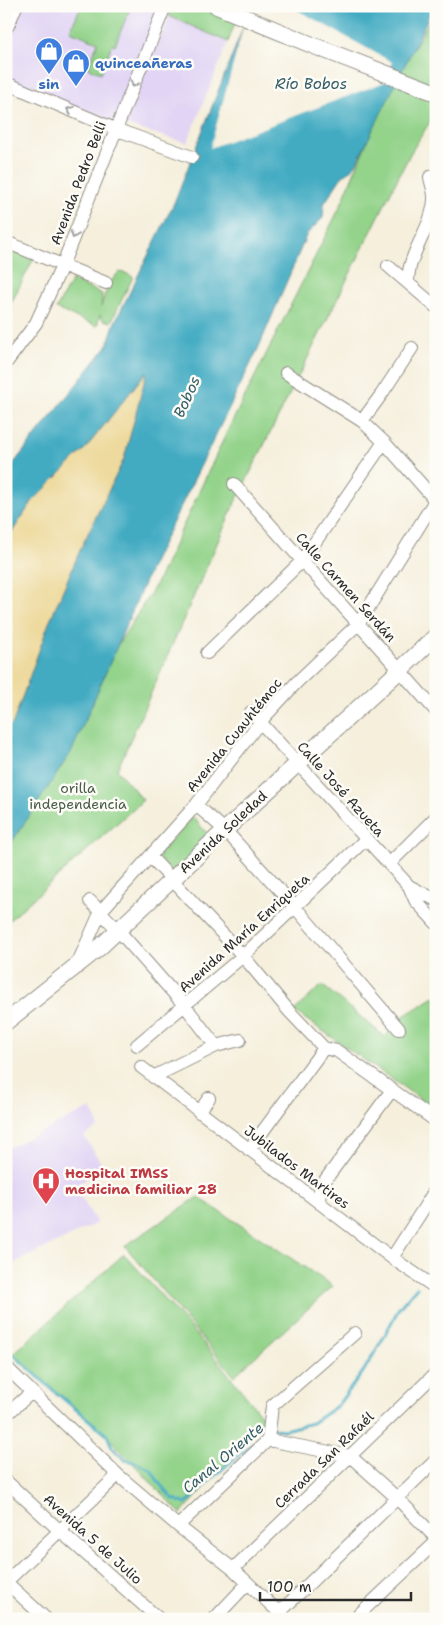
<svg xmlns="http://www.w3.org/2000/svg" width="442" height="1625" viewBox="0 0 442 1625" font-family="'Shantell Sans',sans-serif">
  <rect width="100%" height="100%" fill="#fdfcf7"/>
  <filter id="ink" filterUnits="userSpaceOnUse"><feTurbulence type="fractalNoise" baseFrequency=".02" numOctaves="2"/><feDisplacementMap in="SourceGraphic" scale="10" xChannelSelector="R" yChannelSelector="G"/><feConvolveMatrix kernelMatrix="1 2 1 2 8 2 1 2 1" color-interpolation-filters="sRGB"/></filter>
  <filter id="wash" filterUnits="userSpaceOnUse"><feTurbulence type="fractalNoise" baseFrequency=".0096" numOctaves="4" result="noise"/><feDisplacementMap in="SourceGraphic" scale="20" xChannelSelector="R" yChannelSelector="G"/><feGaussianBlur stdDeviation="1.12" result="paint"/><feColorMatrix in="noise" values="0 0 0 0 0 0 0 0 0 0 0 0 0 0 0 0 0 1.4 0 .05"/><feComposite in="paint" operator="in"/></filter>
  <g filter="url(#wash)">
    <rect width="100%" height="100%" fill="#f5efdc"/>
    <path fill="#e1d4f4" d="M18,6h147l-50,120 -109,-46v-46z
      M169,16l59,26 -41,101 -65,-19z
      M91,1108l8,19 -15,9 21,33 -31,17 23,37 -91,44v-118z"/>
    <path fill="#93d38a" stroke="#5f7f5a" d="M81,6h50l-16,39 -3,-1 -11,29 -13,-5 10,-26 -28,-11z
      M173,6h25l38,15 -8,21 -59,-26z
      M436,9v103l-26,42 -176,351 -117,265 26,30 -137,123v-96l40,-68 109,-173 71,-152 113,-225 45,-108z
      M6,249l28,9 -28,55z
      M119,272l9,2 5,3 -22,45 -8,-2 -3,-5 -3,11 -41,-17 16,-29 30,14 -1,13c4,-14 7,-24 18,-35z
      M193,817l17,20 -37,36 -17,-17z
      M322,985l63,52 17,-20 34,-21v114l-142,-99z
      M198,1197l135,89 -99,90 -109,-130z
      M124,1254l74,82 67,84 -84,94 -83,-87 -85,-73z"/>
    <path fill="#eeda9e" stroke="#8c8264" d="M148,370l-24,89 -43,89 -32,75 -36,100 -7,7v-189l26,-39 54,-54z"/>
    <path fill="#42abc2" stroke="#366b76" d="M256,6h178l-79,160 -14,12 -17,26 -1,14 -16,16 -49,115 -106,216 -80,186 -66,100v-121l7,-7 36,-100 32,-75 43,-89 23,-88 -61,77 -54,54 -26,39v-68l101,-127 7,-22 60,-121 69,-175 -28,104z"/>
    <path fill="#f5efdc" d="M252,6h38l102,56 -7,20 -175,66 33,-120 1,-2 1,3 -2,7z"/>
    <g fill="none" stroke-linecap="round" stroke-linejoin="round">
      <path stroke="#42abc2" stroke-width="3" d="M434,1273l2,-4
        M6,1348l48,43 53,44 5,12 13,13 10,2 16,8 8,13 13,15 14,6 28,-28 52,-43
        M273,1429l11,1 28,-7 25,-17 26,-34 22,-37 14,-27 18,-21"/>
    </g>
  </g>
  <g filter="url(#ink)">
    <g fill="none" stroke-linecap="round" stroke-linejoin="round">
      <g stroke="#908d84" stroke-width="14">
        <path id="minor" d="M6,83l109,46 77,28
          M6,242l100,41
          M388,266l48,41
          M408,282c0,-30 24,-53 26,-82 1,-9 -3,-15 -4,-23l6,-1
          M6,363l30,-40 26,-57 103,-260
          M286,373l76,48 22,21 52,59
          M362,421l19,-26 31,-47
          M234,484l202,227
          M207,653l95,-92 82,-119
          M251,712l158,174 6,14 21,23
          M196,805l29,25 70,77 104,122
          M150,856l93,100 46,55 35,37 13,3 99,70
          M389,864l46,-46
          M409,886l27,14
          M90,901l28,29 67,76 31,40
          M77,965l24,-54 95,-106 64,-83 37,-40 62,-59 77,-124
          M137,1045l106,-89 123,-117
          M141,1067l251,191 44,30
          M153,1077l63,-31 24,-6
          M199,1112l10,-14
          M249,1150l75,-102
          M319,1203l1,-14 3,-6 69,-93
          M392,1258l44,-69
          M6,1367l112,108 60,51 55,43 53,50
          M6,1415l26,-23
          M268,1440l82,16 47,42 39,40
          M268,1440l4,-34 83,-73
          M6,1481l53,49 100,89
          M178,1526l90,-86
          M233,1569l203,-196
          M6,1582l112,-107
          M6,1582l40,37
          M279,1613l157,-153
          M214,1619l34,-36
          M354,1619l82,-77"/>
      </g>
      <g stroke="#908d84" stroke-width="18">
        <path id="major" d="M217,6l100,41 119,46
          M6,25l8,-19
          M6,1022l94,-75 125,-117 175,-160 36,-34"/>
      </g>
      <use href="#minor" stroke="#fff" stroke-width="12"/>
      <use href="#major" stroke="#fff" stroke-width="16"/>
    </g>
    <defs><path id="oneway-chevron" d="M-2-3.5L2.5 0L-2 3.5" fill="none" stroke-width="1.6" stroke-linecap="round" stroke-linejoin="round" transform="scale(1.25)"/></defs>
    <g stroke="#a0a0a0">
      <use href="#oneway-chevron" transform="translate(134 84) rotate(112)"/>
      <use href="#oneway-chevron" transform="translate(70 110) rotate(-157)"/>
      <use href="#oneway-chevron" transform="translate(74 235) rotate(111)"/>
    </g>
  </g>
  <defs>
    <g id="shop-pin" transform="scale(1.4375)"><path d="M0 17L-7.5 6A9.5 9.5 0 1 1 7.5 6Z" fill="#3f7fe0" stroke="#fdfcf7"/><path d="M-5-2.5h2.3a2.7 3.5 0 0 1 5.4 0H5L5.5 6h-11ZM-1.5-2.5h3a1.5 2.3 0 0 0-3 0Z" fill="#fff"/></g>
    <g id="hospital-pin" transform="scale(1.4375)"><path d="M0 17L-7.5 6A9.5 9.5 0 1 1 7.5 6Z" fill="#e0444e" stroke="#fdfcf7"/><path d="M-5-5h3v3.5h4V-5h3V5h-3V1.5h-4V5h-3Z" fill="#fff"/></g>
  </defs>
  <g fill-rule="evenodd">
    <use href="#shop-pin" x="49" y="51"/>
    <use href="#shop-pin" x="76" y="63"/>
    <use href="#hospital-pin" x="46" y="1181"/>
  </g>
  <g text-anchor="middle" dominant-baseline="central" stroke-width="5" stroke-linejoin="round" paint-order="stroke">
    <g font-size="14" font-weight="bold" fill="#366cbe" stroke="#fdfcf7" text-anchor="start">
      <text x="95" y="63">quinceañeras</text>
      <text x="49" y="84" text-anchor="middle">sin</text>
    </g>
    <g font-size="14" fill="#2b2b2b" stroke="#fdfcf7">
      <text transform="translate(78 183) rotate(-69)">Avenida Pedro Belli</text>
      <text transform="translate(346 587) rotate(48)">Calle Carmen Serdán</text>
      <text transform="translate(234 735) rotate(-51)">Avenida Cuauhtémoc</text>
      <text transform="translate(341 789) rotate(48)">Calle José Azueta</text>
      <text transform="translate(223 832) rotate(-43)">Avenida Soledad</text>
      <text transform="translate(244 933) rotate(-42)">Avenida María Enriqueta</text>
      <text transform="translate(297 1167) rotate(37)">Jubilados Martires</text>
      <text transform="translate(324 1460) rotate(-44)">Cerrada San Rafaél</text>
      <text transform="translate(93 1539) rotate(42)">Avenida 5 de Julio</text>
    </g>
    <g font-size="14" fill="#4a5d48" stroke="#fdfcf7">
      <text x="78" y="788">orilla<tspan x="78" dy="16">independencia</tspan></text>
    </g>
    <g font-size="14" font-weight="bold" fill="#be3a42" stroke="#fdfcf7" text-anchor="start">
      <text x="65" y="1173">Hospital IMSS<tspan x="65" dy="16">medicina familiar 28</tspan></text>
    </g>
    <g font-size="15" font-style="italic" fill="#345e67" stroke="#fdfcf7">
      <text x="311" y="84">Río Bobos</text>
      <text transform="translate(187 397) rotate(-66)">Bobos</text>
      <text transform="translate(223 1458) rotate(-40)">Canal Oriente</text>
    </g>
  </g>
  <rect width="442" height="1625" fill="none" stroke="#fdfcf7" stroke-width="25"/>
  <path d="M260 1592v8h151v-8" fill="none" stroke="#2b2b2b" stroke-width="2.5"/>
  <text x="267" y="1592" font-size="15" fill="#2b2b2b" stroke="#fdfcf7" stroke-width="4" paint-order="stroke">100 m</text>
</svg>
